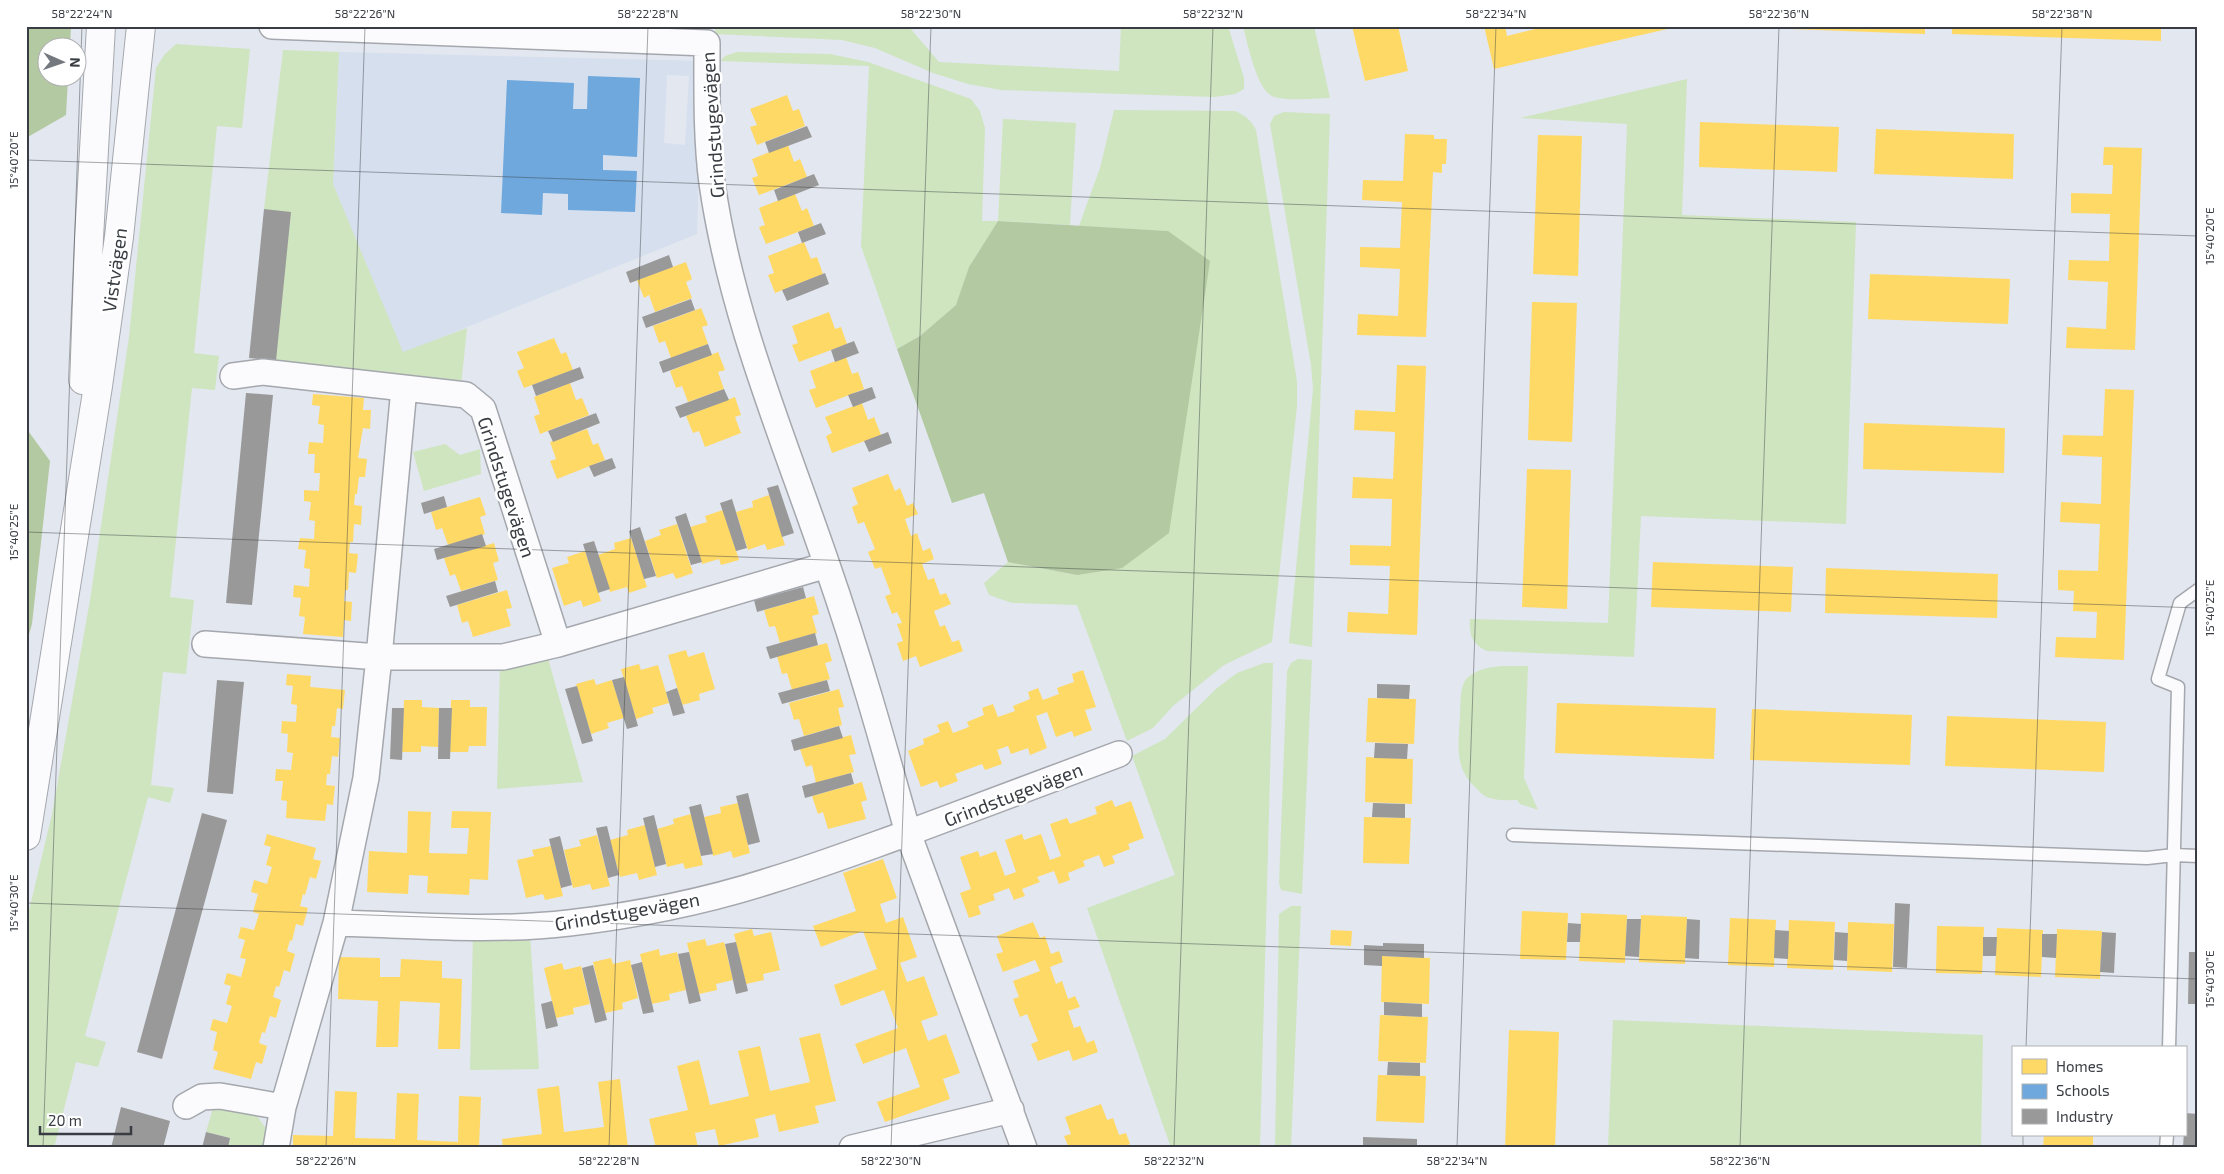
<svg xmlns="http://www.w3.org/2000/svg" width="2224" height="1174" viewBox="0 0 2224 1174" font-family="'Exo 2',sans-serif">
  <rect width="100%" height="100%" fill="#e3e7ef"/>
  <path fill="#d6dfee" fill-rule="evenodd" d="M339,52l363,9 -5,173 -294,119 -70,-169zM667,75l22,1 -4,69 -21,-2z"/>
  <path fill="#cee5bf" d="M716,26l193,1 30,35 180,9 2,-45h107l16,52v11l-9,5 -20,3 -214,-7 -33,-6 -35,-11 -58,-25 -33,-8 -127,-6z
    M1243,26h71l16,72c-15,0 -44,4 -58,-2 -16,-8 -24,-52 -29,-70z
    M176,44l74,5 -8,79 -25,-2 -23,227 25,3 -4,34 -23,-2 -22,209 24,3 -8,74 -23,-2 -12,113 23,3 -4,15 -22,-6 -63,239 21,6 -8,25 -22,-5 -22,86h-28v-225l26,-109 38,-214 39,-263 27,-269 8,-13z
    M283,50l56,2 -6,132 70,168 64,-24 -6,58 -186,-19 -11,-158z
    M737,52l93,2 38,8 103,37 9,12 5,17 -3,93h16l5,-102 73,4 -6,102 -72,-4 -29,46 -12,37 -37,32 -23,13 -36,-103 8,-180 -149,-5 5,-5z
    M1687,79l-5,136 174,7 -10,302 -205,-8 -7,141 -147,-6c-15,-7 -18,-16 -17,-32l138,4 19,-499 -107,-6z
    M1114,110l121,1c11,5 16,9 21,19l41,251v25l-25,236 -48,23 -51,41 -20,22 -26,13 -50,-136 -65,-2 -23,-8 -5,-12 24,-21 69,13 91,-344 -89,-5 21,-58z
    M1284,112l46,2 -18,533 -23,-4 24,-254 -2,-24 -41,-241 4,-8z
    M445,444l15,11 20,-6 1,25 -57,17 -11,-39z
    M547,655l36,127 -86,7 3,-126z
    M1298,659l14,1 -10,234 -21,-4 -2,-7 8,-212 4,-8z
    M1264,663h9l-13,485h-89l-84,-240 88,-33 -43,-119 33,-17 52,-51 20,-15z
    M1503,666h25l-4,112 14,32 -18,-6 -3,-4c-9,0 -19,1 -27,-2 -7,-2 -10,-6 -15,-11 -22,-21 -16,-44 -15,-72 1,-11 -1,-28 7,-37 10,-9 23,-11 36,-12z
    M1291,906h10l-10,242h-16l4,-234z
    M473,934l57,1 9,134 -69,1z
    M1613,1020l370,15 -2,113h-373z
    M227,1104l28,9 14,20 -2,15h-39l2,-10 -24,-6 7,-24z"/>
  <path fill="#b2c9a1" d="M26,26h45l-1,21 -22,1v30h20l-2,37 -40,23z
    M998,221l170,10 42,30 -41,272 -47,35 -45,7 -69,-13 -24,-69 -32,10 -55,-154 23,-13 36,-31 13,-38z
    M26,428l24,33 -18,163 -6,21z"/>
  <path fill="#ffd966" d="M1352,26h46l10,45 -43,10z
    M1484,26h21l2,10 41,-10 128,1 -182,42z
    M1761,26h164v8l-164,-6z
    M1952,26h209v15l-209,-7z
    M787,95l6,16 6,-2 6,17 -48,19 -7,-18 7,-2 -7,-16z
    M1700,122l139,5 -2,45 -138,-5z
    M1876,129l138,5 -1,45 -139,-5z
    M1405,134l29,1v4h13l-1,25h-4v9l-9,-1 -7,165 -69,-2 1,-21 40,2 2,-47 -40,-2v-20l40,1 2,-46 -40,-2 1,-20 40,1z
    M1538,135l44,1 -4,140 -45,-2z
    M788,145l6,17 6,-3 7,18 -48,18 -7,-17 6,-2 -6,-17z
    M2104,147l38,1 -7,202 -69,-2 1,-21 39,2 2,-47 -40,-2 1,-20 40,1 1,-47 -39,-1v-20l41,1 1,-29h-10z
    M795,194l7,17 5,-3 7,18 -48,18 -7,-17 6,-2 -6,-17z
    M804,242l7,17 6,-2 6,17 -48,19 -7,-18 6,-2 -6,-17z
    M686,262l6,17 -6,3 6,16 -37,14 -6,-17 -5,3 -7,-18z
    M1870,274l140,5 -2,45 -140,-5z
    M1532,302l45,1 -5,139 -44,-2z
    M701,308l7,17 -6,2 6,17 -37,14 -6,-17 -6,2 -6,-17z
    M829,312l6,17 6,-2 6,17 -48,18 -7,-17 6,-2 -6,-17z
    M554,338l7,16 5,-2 7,18 -49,18 -7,-17 7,-3 -7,-16z
    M718,352l7,18 -7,2 6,17 -36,13 -6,-16 -6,2 -6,-17z
    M846,357l6,17 6,-2 6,17 -48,19 -7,-18 7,-2 -6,-17z
    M1397,365l29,1 -9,269 -70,-3 1,-20 40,2 2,-48 -40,-1v-20l41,1 1,-47 -40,-1 1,-21 40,2 2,-47 -41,-2 1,-20 40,2z
    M570,383l6,17 6,-2 7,17 -49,19 -6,-18 6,-2 -6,-17z
    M2105,389l29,1 -10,270 -69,-3 1,-20 40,1 1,-26 -24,-1 1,-20 -16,-1v-20l40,1 2,-47 -40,-2 1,-20 40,2 1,-47 -40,-2 1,-20 40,1z
    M313,394l51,4 -1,12h8l-1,19 -7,-1 -5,30 9,1 -2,18h-6l-2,17h-2l-1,11 8,1 -1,19 -7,-1 -1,18h-3l-1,11 9,1 -2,19 -7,-1 -1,18h-3l-1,11 8,1 -1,19 -7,-1 -1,17 -40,-3 2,-17 -6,-1 2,-18 -8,-1 1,-12 15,2 1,-18 -6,-1 2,-18 -8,-1 2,-11 14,1 1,-18 -6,-1 2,-18 -7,-1v-11l15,1 1,-18h-6l1,-19h-7l1,-12 14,1 1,-18 -6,-1 2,-18 -8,-1z
    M735,397l6,18 -6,2 6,16 -36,14 -6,-16 -6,2 -7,-17z
    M862,403l6,17 6,-3 7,18 -49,18 -6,-17 6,-3 -7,-16z
    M1864,423l141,5 -1,45 -141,-4z
    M587,429l6,16 5,-2 7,17 -48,19 -7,-18 6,-2 -6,-17z
    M1527,469l44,1 -4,139 -45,-2z
    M888,474l7,17 5,-3 7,18 6,-3 5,11 -13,5 6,17 6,-3 6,18 7,-3 4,11 -12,5 6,16 6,-2 6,17 6,-2 5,11 -17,7 6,16 5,-2 7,17 7,-2 4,11 -43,16 -4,-11 -13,5 -6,-18 6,-2 -6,-17 5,-1 -5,-11 -5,2 -7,-18 6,-2 -10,-27 -6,2 -7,-17 7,-3 -11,-27 -6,2 -6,-17 6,-3 -6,-16z
    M769,495l16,50 -18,5 -2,-6 -17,6 -12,-38 17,-5 -1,-6z
    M480,497l6,18 -6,2 5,17 -37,11 -6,-17 -6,2 -5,-18z
    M723,510l16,50 -18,5 -2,-6 -17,5 -12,-37 17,-5 -2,-6z
    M677,524l16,49 -17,6 -3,-6 -16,5 -12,-37 16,-6 -2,-5z
    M631,538l16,49 -18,6 -2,-6 -17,5 -12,-37 17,-6 -1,-6z
    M494,543l5,18 -6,2 5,17 -37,11 -6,-17 -5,2 -6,-18z
    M585,551l16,50 -18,6 -2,-7 -17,6 -12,-38 17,-5 -2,-6z
    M1653,562l140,5 -2,45 -140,-5z
    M1826,568l172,6 -1,44 -172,-5z
    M507,590l5,18 -6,1 5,17 -38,11 -5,-16 -6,2 -5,-18z
    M814,596l5,18 -7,2 5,17 -37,10 -5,-17 -6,1 -5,-17z
    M827,643l5,18 -7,2 5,16 -38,11 -5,-17 -5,1 -5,-18z
    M686,650l2,7 16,-5 11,37 -16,5 1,6 -18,5 -14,-50z
    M639,664l2,6 17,-5 11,38 -17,5 2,5 -18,6 -15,-50z
    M1083,670l13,37 -11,3 7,20 -18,7 -2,-6 -16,6 -9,-25 -11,4 11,32 -17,7 -2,-7 -17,6 -3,-8 -11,4 5,14 -17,6 -3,-6 -27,10 3,7 -18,7 -3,-7 -16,6 -13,-36 16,-7 -1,-5 17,-7 -3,-7 11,-4 5,12 16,-6 -2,-5 17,-7 -2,-7 11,-4 5,13 17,-6 -2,-5 17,-7 -2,-7 10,-4 5,12 16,-6 -2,-6 17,-6 -2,-8z
    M287,674l24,2 -1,11 35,3 -2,19 -6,-1 -2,18h-3l-1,11 9,1 -2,19 -6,-1 -2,18h-3l-1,11 9,1 -2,19 -6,-1 -2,17 -39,-3 1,-17 -6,-1 2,-19h-8l1,-12 15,1 2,-17 -6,-1 1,-18 -7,-1 1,-12 14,1 1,-17 -6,-1 2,-18 -7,-1z
    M594,679l2,6 16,-5 12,38 -17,5 2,5 -18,6 -15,-50z
    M839,689l5,18 -6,1 4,17 -38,11 -5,-17 -5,1 -5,-17z
    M1368,698l48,1 -2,45 -48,-2z
    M404,700h18v7l17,1 -1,39 -17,-1v6h-19z
    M451,700h19v7h17l-1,39h-17l-1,6h-18z
    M1557,703l159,5 -2,51 -159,-6z
    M1752,709l160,6 -2,50 -160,-5z
    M1947,716l159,6 -2,50 -159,-6z
    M851,735l5,19 -7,1 5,17 -38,11 -4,-18 -6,2 -6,-18z
    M1366,757l47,2 -1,45 -47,-2z
    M862,782l5,18 -6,2 5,17 -38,10 -5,-17 -5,2 -6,-18z
    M1112,800l3,7 16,-6 13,37 -16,6 2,5 -18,7 3,7 -11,4 -5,-12 -16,6 2,5 -17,7 2,7 -11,4 -5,-13 -17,6 3,5 -18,7 3,7 -11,4 -5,-12 -16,6 2,6 -17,6 3,8 -12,4 -9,-25 11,-4 -11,-32 18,-6 2,6 16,-6 9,25 11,-4 -11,-32 17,-6 2,6 17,-6 9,26 11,-4 -11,-32 17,-6 3,6 27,-10 -2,-7z
    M738,803l12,50 -17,5 -2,-7 -18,5 -9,-39 17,-4 -1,-6z
    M408,811l23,1 -2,41 38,1 2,-26h-18l1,-17 39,1 -3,68 -18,-1 -1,16 -42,-2 1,-17 -19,-1 -1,19 -41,-2 2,-41 38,2z
    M691,814l12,51 -18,4 -2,-6 -16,4 -10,-38 17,-5 -1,-5z
    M1364,817l47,1 -2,46 -46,-1z
    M645,825l12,50 -18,5 -2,-7 -17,4 -10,-37 18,-5 -1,-5z
    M267,834l49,14 -3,11 8,2 -5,18 -6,-2 -5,18 -2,-1 -3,12 8,2 -5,18 -7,-2 -4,17 -2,-1 -3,11 8,3 -5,18 -6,-2 -5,17 -3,-1 -3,11 8,3 -5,18 -6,-2 -5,17 -3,-1 -3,11 8,3 -5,18 -6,-2 -5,17 -38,-10 5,-17 -5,-2 4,-18 -7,-2 3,-11 14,4 5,-17 -6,-2 5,-18 -7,-2 3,-11 14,4 5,-18 -6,-1 5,-18 -7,-2 3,-11 13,3 5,-16 -6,-2 5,-18 -7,-2 3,-12 13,4 5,-17 -6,-2 5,-18 -7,-2z
    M597,835l13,51 -18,4 -2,-6 -17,4 -9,-38 17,-4 -2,-6z
    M551,846l12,50 -18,4 -2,-6 -17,4 -9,-38 17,-4 -2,-6z
    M883,859l14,39 -17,6 6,19 17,-6 14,40 -17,6 7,19 17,-6 14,39 -17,6 7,20 18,-7 14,39 -17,6 7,20 -65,23 -8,-20 43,-15 -14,-39 -43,16 -8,-20 43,-16 -14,-38 -43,16 -7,-21 43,-16 -14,-38 -42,16 -8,-21 43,-15 -13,-38z
    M1522,911l46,2 -2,47 -46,-1z
    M1581,913l46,2 -2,48 -46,-2z
    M1641,915l46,2 -2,47 -46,-2z
    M1730,918l46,2 -2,47 -46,-2z
    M1789,920l46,2 -2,48 -46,-2z
    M1033,922l7,16 5,-2 6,18 8,-3 4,11 -13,5 6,17 6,-3 6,18 7,-3 5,11 -12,4 6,17 6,-2 7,17 7,-3 4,12 -25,9 -4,-11 -31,11 -7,-17 7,-3 -11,-27 -7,3 -7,-18 6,-2 -6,-16 27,-10 -5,-11 -32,12 -7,-18 7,-2 -6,-16z
    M1848,922l46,2 -2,48 -45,-2z
    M1937,926l47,1 -2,47 -46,-1z
    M1997,928l46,2 -2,47 -46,-2z
    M752,929l2,7 17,-4 9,38 -17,4 1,6 -18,4 -12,-50z
    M2057,929l45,2 -2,48 -45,-2z
    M1331,930l21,1 -1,15 -21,-1z
    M705,939l2,7 17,-4 9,38 -17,4 1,6 -18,4 -12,-51z
    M659,949l1,7 17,-4 9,38 -17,4 1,6 -18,4 -12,-50z
    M1382,956l48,2 -1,46 -48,-2z
    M339,957l41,1v19h20l1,-18 41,2v17l20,1 -2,70h-22l2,-46 -40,-2 -2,46h-22l2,-46 -40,-2z
    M611,958l2,6 17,-4 8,38 -16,5 1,6 -18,4 -12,-51z
    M562,963l2,7 17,-4 9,38 -17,4 1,6 -18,4 -12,-50z
    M1380,1015l48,2 -2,46 -48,-2z
    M1509,1030l50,2 -4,116h-50z
    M820,1033l16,68 -21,5 4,17 -40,9 -4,-18 -20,5 4,18 -40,9 -4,-17 -20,4 3,15h-42l-7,-29 39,-9 -11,-44 22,-6 11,45 39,-9 -11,-45 22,-5 10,45 40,-9 -11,-44z
    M1378,1075l48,1 -2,47 -48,-2z
    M620,1079l8,69h-125l-1,-9 40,-5 -5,-45 22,-3 5,46 40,-5 -6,-45z
    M335,1091l22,1 -2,46 40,1 2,-46 22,1 -2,46 41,2 1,-46 22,1 -2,51h-186v-13l40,1z
    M1101,1104l6,16 6,-2 6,17 7,-2 4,11 -10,4h-51l-5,-12 7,-2 -6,-17z
    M2044,1135h49v13h-50z"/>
  <path fill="#6fa8dc" d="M588,76l52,2 -3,79 -34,-2v15l34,1 -2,41 -67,-2v-16l-25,-1 -1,22 -41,-2 6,-133 67,3 -1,26h14z"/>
  <path fill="#999" d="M807,126l5,11 -43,16 -4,-11z
    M814,174l5,11 -41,16 -4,-11z
    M264,209l27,3 -15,149 -27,-3z
    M821,223l5,11 -24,9 -4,-11z
    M669,255l4,12 -43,16 -4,-11z
    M825,273l4,11 -42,17 -5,-11z
    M691,299l4,11 -49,18 -4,-11z
    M854,341l5,12 -24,9 -4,-12z
    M708,344l4,11 -49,18 -4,-11z
    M580,367l4,11 -48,18 -4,-11z
    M872,387l4,11 -23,9 -5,-12z
    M724,389l5,11 -49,18 -5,-11z
    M246,393l27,2 -21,210 -26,-2z
    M596,413l4,10 -47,19 -5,-11z
    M888,432l4,11 -23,9 -5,-11z
    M612,458l4,10 -22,9 -5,-11z
    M778,485l16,48 -12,4 -15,-49z
    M444,496l3,11 -23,7 -3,-11z
    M732,499l15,49 -11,3 -16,-48z
    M686,513l16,49 -11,3 -16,-48z
    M640,527l16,49 -12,3 -15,-48z
    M482,534l4,12 -49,14 -3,-11z
    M594,541l16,48 -12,4 -15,-49z
    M495,581l3,11 -48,15 -4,-11z
    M803,587l3,11 -49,14 -3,-12z
    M815,633l3,12 -48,14 -4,-12z
    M624,677l14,49 -11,3 -15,-49z
    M217,680l27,2 -11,112 -26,-2z
    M827,680l3,11 -48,13 -4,-11z
    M1377,684l33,1 -1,14 -32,-1z
    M577,686l16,55 -11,3 -17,-55z
    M677,688l8,25 -12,3 -7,-24z
    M392,708h12l-2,52 -12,-1z
    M439,708h13l-2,51h-12z
    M839,726l4,12 -49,13 -3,-11z
    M1375,743l33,1 -1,15 -33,-1z
    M851,773l3,11 -49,14 -3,-12z
    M748,793l12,49 -12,3 -12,-49z
    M1373,803l32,1v14l-33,-1z
    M701,804l12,50 -12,2 -12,-49z
    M202,813l25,7 -65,239 -25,-7z
    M654,815l12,49 -11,3 -12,-49z
    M607,826l12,49 -11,3 -12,-50z
    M560,836l12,49 -11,3 -12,-49z
    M1895,903l15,1 -3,64 -14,-1z
    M1627,919h14l-2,38 -14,-1z
    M1687,919l13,1 -1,39 -14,-1z
    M1568,923l13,1 -1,18h-13z
    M1775,930l14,1 -1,28 -14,-1z
    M1835,932l13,1 -1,28 -13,-1z
    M2102,932l14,1 -2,40 -14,-1z
    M2042,934h15l-1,24 -14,-1z
    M1983,937h14l-1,19h-13z
    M736,942l12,49 -12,3 -11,-50z
    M1383,943l41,1v14l-42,-2v10l-18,-1v-20l19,1z
    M689,952l12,49 -12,3 -11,-50z
    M2189,952h9v52h-10z
    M642,962l12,50 -11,2 -12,-49z
    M593,965l14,55 -12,3 -13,-55z
    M552,1001l6,25 -12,3 -5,-25z
    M1384,1002l38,2v13l-38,-2z
    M1388,1062l32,1v13l-33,-1z
    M121,1107l49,14 -7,27h-52z
    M2185,1113l13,1v34h-15z
    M206,1132l24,6 -2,10h-26z
    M1363,1137l54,2v9h-54z"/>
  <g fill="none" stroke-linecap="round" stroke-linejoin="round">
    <g stroke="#a4a7ad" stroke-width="15">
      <path id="lane" d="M1513,835l634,23 27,-3 24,1
        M2169,1048l9,-361 -20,-8 22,-76 18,-13
        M2166,1148l1,-13"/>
    </g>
    <g stroke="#a4a7ad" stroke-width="28">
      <path id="street" d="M272,26l435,17c0,47 -1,94 5,140 19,133 72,256 115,382 31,89 56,178 81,268 -45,16 -90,33 -136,47 -65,21 -134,35 -203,43 -76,9 -156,2 -233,0l-53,184 -7,41
        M233,376l30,-4 203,23 17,14 75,235 -55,13h-124l25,-269
        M205,644l174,13 -13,121 -30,145
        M558,644l269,-79
        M186,1106l16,-9 18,-1 63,11
        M852,1148l159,-38
        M1024,1148l-116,-315 211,-79"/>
    </g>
    <g stroke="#a4a7ad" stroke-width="30">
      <path id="secondary" d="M83,380l6,-142 12,-212
        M26,836l72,-450 21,-149 22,-211"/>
    </g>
    <use href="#lane" stroke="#fbfbfd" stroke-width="12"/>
    <use href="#street" stroke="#fbfbfd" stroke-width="25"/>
    <use href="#secondary" stroke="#fbfbfd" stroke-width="28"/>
  </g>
  <path fill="none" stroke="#393d43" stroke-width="1" stroke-opacity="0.45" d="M26,160l2172,76M26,532l2172,76M26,903l2172,76M2026,1048l36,-1022M43,1148l39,-1122M326,1148l39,-1122M609,1148l39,-1122M891,1148l40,-1122M1174,1148l39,-1122M1457,1148l39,-1122M1740,1148l39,-1122M2023,1148v-13"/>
  <g text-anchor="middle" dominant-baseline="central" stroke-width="5" stroke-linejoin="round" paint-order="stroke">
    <g font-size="19" fill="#393d43" stroke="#fff">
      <text transform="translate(712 125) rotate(-94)">Grindstugevägen</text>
      <text transform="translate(114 270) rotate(-82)">Vistvägen</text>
      <text transform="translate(507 487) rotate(72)">Grindstugevägen</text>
      <text transform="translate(1013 794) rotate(-21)">Grindstugevägen</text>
      <text transform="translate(627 911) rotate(-10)">Grindstugevägen</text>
    </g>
  </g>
  <rect width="2224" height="1174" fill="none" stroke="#ffffff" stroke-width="55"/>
  <rect x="2012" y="1046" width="175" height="90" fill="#ffffff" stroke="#b0b1b4"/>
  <rect x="2022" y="1059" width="25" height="15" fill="#ffd966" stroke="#b0b1b4"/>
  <text x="2056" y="1072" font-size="15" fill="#393d43">Homes</text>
  <rect x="2022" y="1084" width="25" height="15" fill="#6fa8dc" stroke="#b0b1b4"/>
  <text x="2056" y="1096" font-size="15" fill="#393d43">Schools</text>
  <rect x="2022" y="1109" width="25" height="15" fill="#999999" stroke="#b0b1b4"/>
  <text x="2056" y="1122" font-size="15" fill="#393d43">Industry</text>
  <g transform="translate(62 62) rotate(92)"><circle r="24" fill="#ffffff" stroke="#b0b1b4"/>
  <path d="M0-4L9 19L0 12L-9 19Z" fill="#74787f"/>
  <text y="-8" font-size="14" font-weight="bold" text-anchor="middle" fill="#393d43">N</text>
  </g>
  <path d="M40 1126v8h91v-8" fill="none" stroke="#393d43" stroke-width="2.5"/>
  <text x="48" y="1126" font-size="15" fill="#393d43" stroke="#ffffff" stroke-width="4" paint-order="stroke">20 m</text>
  <rect x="28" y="28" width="2168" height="1118" fill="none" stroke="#393d43" stroke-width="2"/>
  <g font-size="12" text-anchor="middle" fill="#393d43">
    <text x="82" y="18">58°22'24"N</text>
    <text x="365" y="18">58°22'26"N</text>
    <text x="648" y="18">58°22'28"N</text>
    <text x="931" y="18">58°22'30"N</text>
    <text x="1213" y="18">58°22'32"N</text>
    <text x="1496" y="18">58°22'34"N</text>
    <text x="1779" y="18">58°22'36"N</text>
    <text x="2062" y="18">58°22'38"N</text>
    <text transform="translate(14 160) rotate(-90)" y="4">15°40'20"E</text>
    <text transform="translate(2210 236) rotate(-90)" y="4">15°40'20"E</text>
    <text transform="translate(14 532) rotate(-90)" y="4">15°40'25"E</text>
    <text transform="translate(2210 608) rotate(-90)" y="4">15°40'25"E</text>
    <text transform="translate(14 903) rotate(-90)" y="4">15°40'30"E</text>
    <text transform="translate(2210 979) rotate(-90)" y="4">15°40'30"E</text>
    <text x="326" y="1165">58°22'26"N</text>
    <text x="609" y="1165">58°22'28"N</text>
    <text x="891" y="1165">58°22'30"N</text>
    <text x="1174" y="1165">58°22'32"N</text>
    <text x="1457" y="1165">58°22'34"N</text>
    <text x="1740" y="1165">58°22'36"N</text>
  </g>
</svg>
